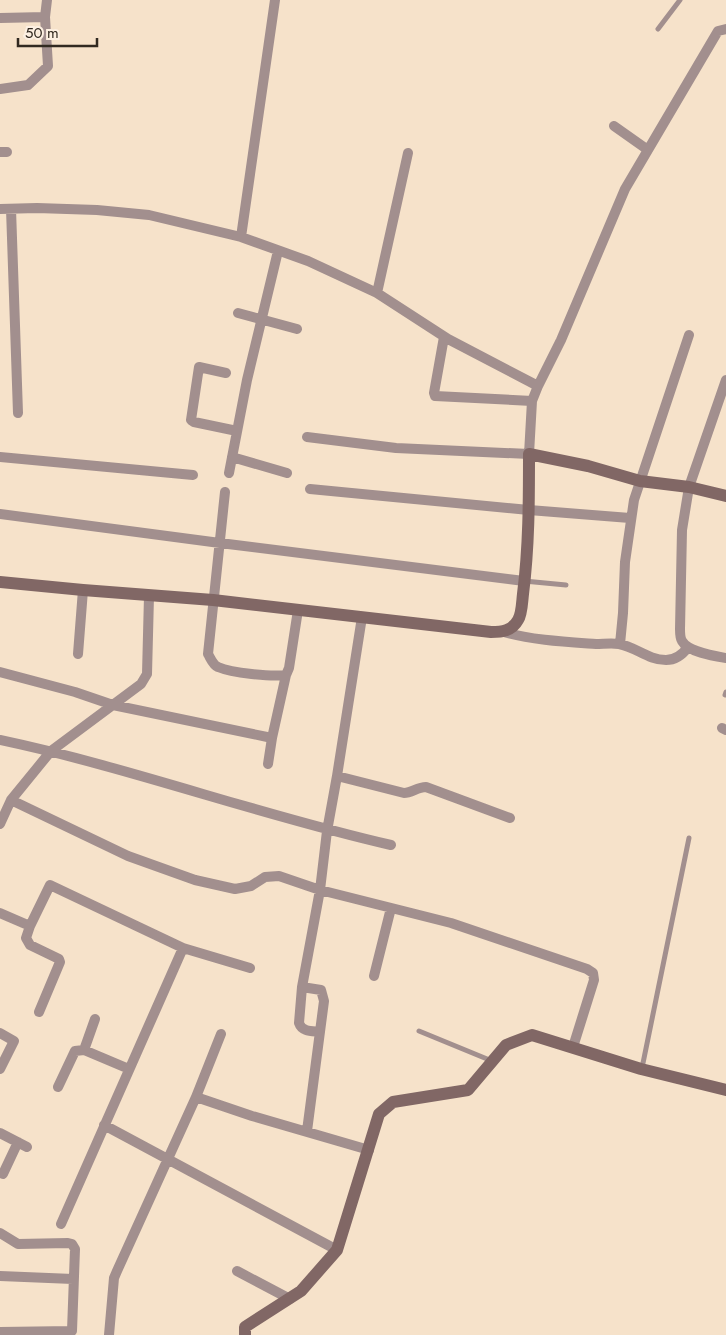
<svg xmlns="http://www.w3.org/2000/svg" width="726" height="1335" viewBox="0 0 726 1335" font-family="Jost,sans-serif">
  <rect width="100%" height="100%" fill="#f6e2ca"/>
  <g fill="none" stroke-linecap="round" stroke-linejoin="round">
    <path stroke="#a28f8e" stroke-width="5" d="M658,29l22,-29
      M524,581l42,4
      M725,695l1,-3
      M419,1031l73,30
      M642,1068l47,-230"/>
    <path stroke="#a28f8e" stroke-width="10" d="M0,18l45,-1
      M0,89l28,-4 20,-19 -3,-49 2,-17
      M614,126l34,24
      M0,152h7
      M0,209l37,-1 60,2 52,5 92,22 67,24 69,32 71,46 90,47
      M11,209l7,204
      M241,237l34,-237
      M377,293l31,-140
      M238,313l59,16
      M444,337l-10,56 1,3 97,5
      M226,373l-27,-6 -8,53 3,2 43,9
      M726,380l-37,107 -7,43 -2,99c0,3 0,9 2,12 6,11 32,15 44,17
      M307,437l89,11 133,6 3,-53 6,-15 23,-46 64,-151 93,-158 8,-2
      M0,457l193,18
      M232,457l55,16
      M229,473l18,-93 31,-129
      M310,489l219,21 101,8
      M225,492l-17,162c3,5 5,11 10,13 14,6 53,10 68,8l3,-7 9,-58
      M0,514l220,29 304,38
      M504,632c26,8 64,10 92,12 7,0 16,-1 23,0 17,3 29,16 47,16 9,0 17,-6 22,-13
      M620,644l3,-31 2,-51 9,-62 55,-165
      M78,654l5,-64
      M0,672l75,20 38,13 159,33
      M722,728l4,2
      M0,740c132,28 259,75 391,105
      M268,764l4,-26 14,-63
      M337,776l67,17c8,0 13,-6 22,-6l84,31
      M11,800l117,56 67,24 40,9 16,-3 14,-9 14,-1 41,14 131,33 136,46 6,4 1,7 -21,67
      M0,824l11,-24 40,-49 90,-67 6,-10 2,-78
      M0,913l30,13
      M374,976l17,-68
      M302,987l-3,36c3,9 13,8 21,9
      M39,1012l21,-50 -1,-3 -29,-14 -4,-7 4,-12 20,-41 133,63 67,20
      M0,1033l14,8 -14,28
      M84,1050l11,-31
      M58,1087l17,-36 9,-1 45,19
      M196,1097l25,-63
      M104,1125l233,125
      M307,1131l17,-130 -3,-11 -19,-3 18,-97 7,-59 10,-55 25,-159
      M0,1133l27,14
      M3,1174l15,-32
      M61,1224l122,-276
      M0,1233l18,11 50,-1 4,1 3,5 -3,82 -72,1
      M237,1271l53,28
      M0,1276l73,3
      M109,1335l5,-57 3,-7 79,-174 56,19 117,34"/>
    <path stroke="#816765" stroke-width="12" d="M0,582l83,8 130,10 278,32c11,0 21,-1 27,-12 4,-6 4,-18 5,-26 6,-47 6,-94 6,-140l59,12 52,15 49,6 37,9
      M245,1335v-8l56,-36 36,-41 42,-136 14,-12 75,-12 38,-45 26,-10 109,34 85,21"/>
  </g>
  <path d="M18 38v8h79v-8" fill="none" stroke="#312920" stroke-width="2.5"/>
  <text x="25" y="38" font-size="15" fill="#312920" stroke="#fdf0e2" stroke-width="4" paint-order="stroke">50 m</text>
</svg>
